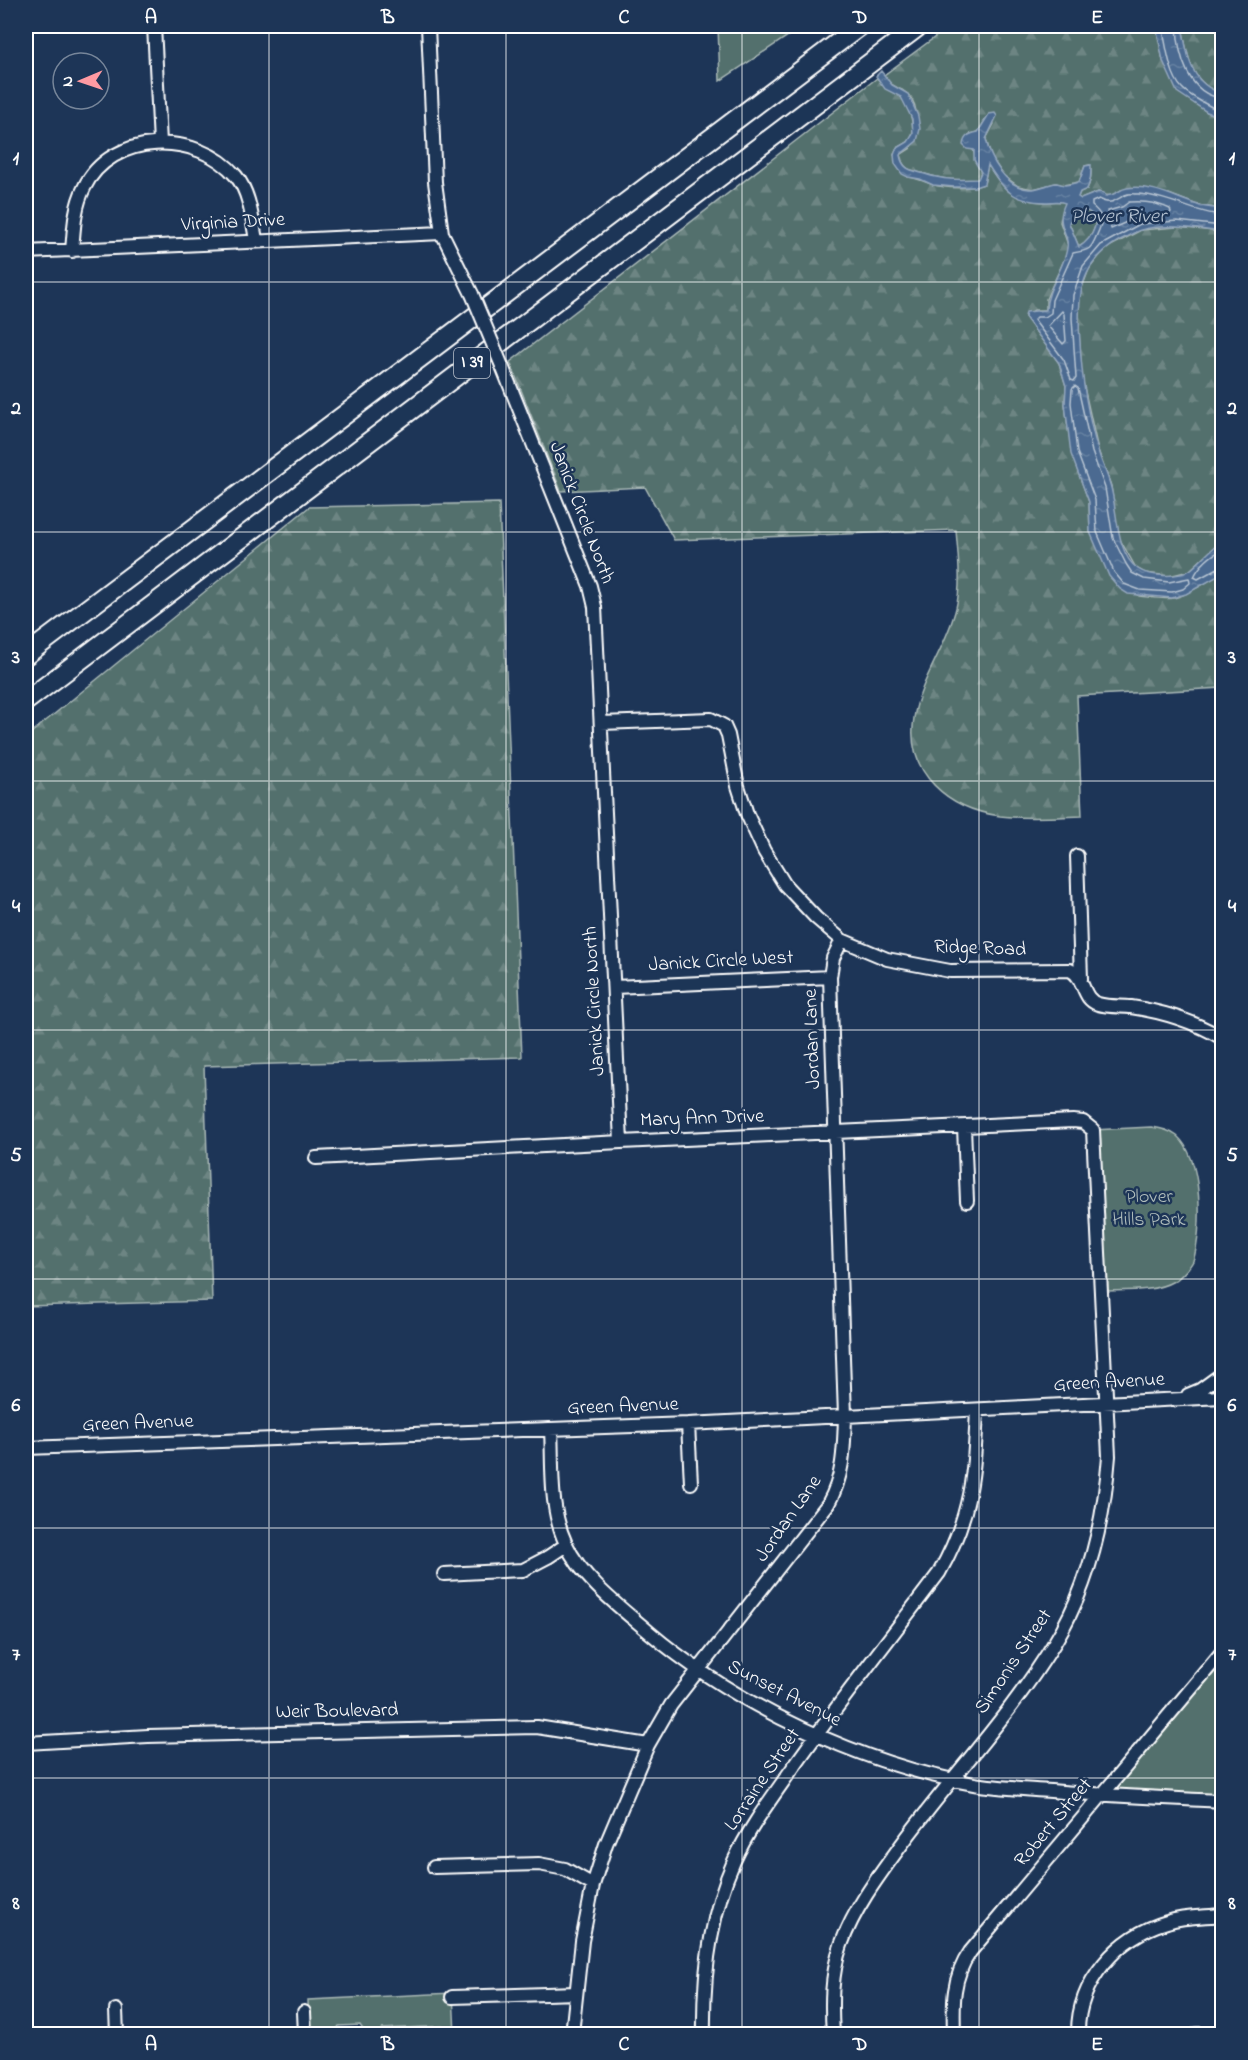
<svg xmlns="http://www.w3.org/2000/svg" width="1248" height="2060" viewBox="0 0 1248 2060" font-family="'Indie Flower',sans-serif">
  <defs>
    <pattern id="forest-firs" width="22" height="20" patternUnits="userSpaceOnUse" patternTransform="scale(1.5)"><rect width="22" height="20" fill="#53706d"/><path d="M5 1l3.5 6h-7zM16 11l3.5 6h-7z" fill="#6d8583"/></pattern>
    <pattern id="water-ripples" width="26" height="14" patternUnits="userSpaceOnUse" patternTransform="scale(1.5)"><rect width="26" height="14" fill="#4b6b91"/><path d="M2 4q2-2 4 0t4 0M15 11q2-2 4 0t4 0" fill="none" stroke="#6681a2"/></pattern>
  </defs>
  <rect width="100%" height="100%" fill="#1d3557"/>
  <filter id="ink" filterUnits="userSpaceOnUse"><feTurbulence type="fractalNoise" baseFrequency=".0167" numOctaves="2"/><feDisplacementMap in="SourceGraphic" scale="12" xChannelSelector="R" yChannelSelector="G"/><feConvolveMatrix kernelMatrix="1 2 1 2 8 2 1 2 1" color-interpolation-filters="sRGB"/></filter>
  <g filter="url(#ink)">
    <path fill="#53706d" stroke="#a9b8b6" stroke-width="1.5" d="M718,26h85l-83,55z
      M1151,1127c10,1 18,3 26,9 26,23 26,94 16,125 -3,6 -13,17 -19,20 -21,12 -49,9 -73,10l-8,-161z
      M1222,1652v149l-120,-6z
      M453,1993l2,41h-6l-1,-8 -66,3v5h-16l-6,-9 -21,1 -5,8h-25l-1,-34z"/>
    <path fill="url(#forest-firs)" stroke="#a9b8b6" stroke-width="1.5" d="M950,26h206l7,35 31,42 13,9 15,6v91l-25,-4 -28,-11 -48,-4c-8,7 -14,7 -23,2l-17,7 -3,-2 2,-5 7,-3c4,-8 5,-15 3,-24l-5,1 -6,16 -16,3 -7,-2 -23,6 -15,-3 -15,-11 -12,-18 -5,-18 8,-15 -5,-10 -11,18 -8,2c3,13 4,26 11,38l-3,8c-19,0 -35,0 -53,-6 -13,-4 -22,-3 -25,-19l11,-7c4,-20 13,-45 -9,-58 -9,-5 -14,-6 -18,-15z
      M1182,26h40v67c-32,-8 -35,-39 -40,-67z
      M877,78c10,13 12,10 23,18 9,8 18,35 9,45 -3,3 -9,5 -13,8l-2,6 14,22c9,1 15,4 23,7 16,5 38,5 53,0l4,-20c13,24 26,37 55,38 8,0 16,-2 23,1l-6,19 8,23 -2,11 -20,43v11h-12l-9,7 34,46 7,23 -1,18 4,31 8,34 12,33 1,30 49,64c11,1 24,4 34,2 9,-1 43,-20 49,-27v117l-145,8 5,120c-27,1 -55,3 -82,0 -51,-7 -95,-42 -86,-98 6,-39 33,-72 42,-110 6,-25 2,-52 0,-78l-282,10 -29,-53 -84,4 -51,-129z
      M1085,210c20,7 7,29 -6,37l-10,-24c3,-8 7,-11 16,-13z
      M1177,227l45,5v313h-5l-28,26 -20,5 -24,-3 -9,-5 -18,-32 -7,-50 -13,-36 -16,-72 -4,-60 1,-22 10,-27 16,-20 36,-19z
      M499,503l23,554 -318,9 8,235 -186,5v-569l283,-230z"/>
    <path fill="url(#water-ripples)" stroke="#93a6bd" stroke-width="1.5" fill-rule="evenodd" d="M1156,26h26c5,27 8,59 40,67v25l-15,-6 -30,-20 -14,-31z
      M881,71l11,14 16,9 10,22 2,13 -3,12 -17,14c3,16 12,15 25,19 18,6 34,6 53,5l3,-7 -7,-12v-10l-7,-1 -4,-4c1,-9 6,-11 15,-13l11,-18 6,-1 2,3 -11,23c4,20 20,49 43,50 9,1 18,-5 27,-6 3,0 6,2 9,2 4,0 9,-2 14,-3l6,-16 6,-1c0,9 0,16 -4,24l-7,3 -2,5 3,2 17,-7 6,1 2,3c11,-1 13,-7 21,-8 24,-4 47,9 68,16 8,3 18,4 27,5v23c-24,-3 -57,-9 -81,-2 -7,2 -14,7 -21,10 -42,24 -43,59 -40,102 2,37 7,73 18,108 3,12 9,23 12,34 8,25 5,69 28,85 11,8 41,9 52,1 8,-6 17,-17 27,-25h5v26l-4,5 -32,18 -14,4 -44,-4 -8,-5 -11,-13 -19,-44 -1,-30 -18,-48 -6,-50 1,-18 -7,-23 -34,-46 1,-5 20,-2c1,-23 18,-40 21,-62 3,-17 -13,-21 -2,-45 -6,-3 -11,-1 -19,-1 -32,0 -42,-11 -58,-37l-4,19 -9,3h-21l-21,-2 -13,-6 -12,-2 -6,-3 -7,-10 -1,-9 2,-6 12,-7 5,-8 -1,-15 -11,-22 -16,-8 -9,-13zM1085,210c20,7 7,29 -6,37l-10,-24c3,-8 7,-11 16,-13z"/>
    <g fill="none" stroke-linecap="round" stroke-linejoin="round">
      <path stroke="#b7c4d3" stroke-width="1.5" d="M1162,26c4,17 7,49 20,62 7,8 31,20 40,24
        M1177,26c1,28 11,69 45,72
        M1129,202c13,-1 29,1 41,7l1,3 -2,2 -31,3 -27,12 -3,-18 14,-4z
        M1222,215c-29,-2 -53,-19 -83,-21 -4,0 -10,-1 -14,1 -10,5 -14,11 -26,4l-7,3v4c9,7 12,13 7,24 -8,18 -6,20 -26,23l-21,47 -1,13 -6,4h-8l-3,3 30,40 7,20 3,1 2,-3 -4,-60 1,-23 10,-29 18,-21 39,-21 37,-3 45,5
        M1062,311l2,3 2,27 -3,3 -15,-18z
        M1075,386l3,2 14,64 13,36 8,50 13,26 6,9 12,6 25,3 20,-4 1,5 -7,6 -11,3 -32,-2 -16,-6 -10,-12 -17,-40 -2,-32 -18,-48 -6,-49 1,-14z
        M1222,551c-10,2 -24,16 -28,26l4,2 20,-11 4,-1"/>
      <g stroke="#fff" stroke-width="16">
        <path id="minor" d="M154,26l6,117
          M428,26l7,156 7,51 30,61
          M72,251c2,-22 2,-43 12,-63 27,-57 114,-57 152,-12 14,17 16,43 20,64
          M26,252l416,-19
          M502,366l88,220 5,21 26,535
          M601,723l110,-4 13,7 4,9 10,51 9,28 17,37 21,34 31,33 26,22 45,19 63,12 120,-1c16,8 11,29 28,34 10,3 22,2 33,3 33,5 63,14 91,31
          M1077,856l4,123
          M614,987l216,-10
          M964,1127l3,74
          M316,1158l305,-16 452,-21 10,1 10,8 16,326c-5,65 -19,129 -54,186 -44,73 -105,136 -156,206 -22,30 -45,61 -58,97 -10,29 -10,59 -8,89
          M1188,1395l12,-5 22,-16
          M688,1424l3,59
          M551,1429c2,39 -2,79 15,115 16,35 55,64 83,88 86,73 214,133 325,152 25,4 51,5 77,7 57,5 114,7 171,10
          M26,1448l662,-24 534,-27
          M444,1574l79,-4 25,-13 18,-12
          M26,1743l122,-7 389,-9 111,18
          M434,1867l105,-3 26,5 28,16
          M452,1997l124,-4
          M116,2010l1,24
          M304,2012l1,22
          M572,2034l10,-93 11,-56 13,-41 42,-99 23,-40 157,-201c16,-28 16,-56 17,-88l-15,-439 3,-19 9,-18
          M704,2034c-1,-58 6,-119 30,-173 15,-33 37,-62 58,-92 47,-67 98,-131 147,-196 33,-58 35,-99 38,-163
          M954,2034c-1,-30 -2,-56 16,-82l252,-300
          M1078,2034c-1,-52 40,-98 89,-112 18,-6 37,-5 55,-7
          M1197,2034h25"/>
      </g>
      <g stroke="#fff" stroke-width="22">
        <path id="highway" d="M26,655l834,-629
          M26,701l893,-675"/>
      </g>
      <use href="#minor" stroke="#1d3557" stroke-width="12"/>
      <use href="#highway" stroke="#1d3557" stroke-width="18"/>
      <g stroke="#fff" stroke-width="16" stroke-linecap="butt">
        <path id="minor-bridge" d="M472,294l30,72"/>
      </g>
      <use href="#minor-bridge" stroke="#1d3557" stroke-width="12"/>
    </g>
  </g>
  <path fill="none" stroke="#fff" stroke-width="1.5" stroke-opacity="0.55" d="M269,26v2008M506,26v2008M742,26v2008M979,26v2008M26,282h1196M26,532h1196M26,781h1196M26,1030h1196M26,1279h1196M26,1528h1196M26,1778h1196"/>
  <g text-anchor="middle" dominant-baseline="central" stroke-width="5" stroke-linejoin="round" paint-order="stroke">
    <rect fill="#1d3557" stroke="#bbc2cd" stroke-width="1.5" x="454" y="348" width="36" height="30" rx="4.5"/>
    <g font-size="18" font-weight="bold" fill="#fff">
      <text x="472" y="363">I 39</text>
    </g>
    <g font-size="20" fill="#fff" stroke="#1d3557">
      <text transform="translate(233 223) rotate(-3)">Virginia Drive</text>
      <text transform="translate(581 513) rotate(69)">Janick Circle North</text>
      <text transform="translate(980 949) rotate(2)">Ridge Road</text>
      <text transform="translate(721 962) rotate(-3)">Janick Circle West</text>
      <text transform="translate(595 1001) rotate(-93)">Janick Circle North</text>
      <text transform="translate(813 1039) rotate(-92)">Jordan Lane</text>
      <text transform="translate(702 1119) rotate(-2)">Mary Ann Drive</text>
      <text transform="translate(1109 1383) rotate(-3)">Green Avenue</text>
      <text transform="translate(623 1407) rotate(-2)">Green Avenue</text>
      <text transform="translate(138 1424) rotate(-2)">Green Avenue</text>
      <text transform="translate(789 1519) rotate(-55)">Jordan Lane</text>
      <text transform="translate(1014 1662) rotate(-56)">Simonis Street</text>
      <text transform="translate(784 1694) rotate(27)">Sunset Avenue</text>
      <text transform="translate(337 1712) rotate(-1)">Weir Boulevard</text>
      <text transform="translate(763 1780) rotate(-56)">Lorraine Street</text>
      <text transform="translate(1054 1823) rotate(-50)">Robert Street</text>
    </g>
    <g font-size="20" fill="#b2bfbd" stroke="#1d3557">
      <text x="1149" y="1197">Plover<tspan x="1149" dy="23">Hills Park</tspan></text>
    </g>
    <g font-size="21" font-style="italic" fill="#b7c4d3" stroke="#1d3557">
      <text x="1118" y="217">Plover River</text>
    </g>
  </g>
  <rect width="1248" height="2060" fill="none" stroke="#1d3557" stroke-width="66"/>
  <g transform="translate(81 81) rotate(268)"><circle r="28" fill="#1d3557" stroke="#77869a" stroke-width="1.5"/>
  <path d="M0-4.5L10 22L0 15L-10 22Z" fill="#ff9aa2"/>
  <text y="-9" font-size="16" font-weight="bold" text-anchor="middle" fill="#ffffff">N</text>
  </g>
  <rect x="33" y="33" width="1182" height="1994" fill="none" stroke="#fff" stroke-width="2"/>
  <g font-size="20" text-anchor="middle" font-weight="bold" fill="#fff">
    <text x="151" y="23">A</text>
    <text x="388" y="23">B</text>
    <text x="624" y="23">C</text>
    <text x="860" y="23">D</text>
    <text x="1097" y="23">E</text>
    <text x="16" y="164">1</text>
    <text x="1232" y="164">1</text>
    <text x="16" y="414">2</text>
    <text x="1232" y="414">2</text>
    <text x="16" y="663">3</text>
    <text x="1232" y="663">3</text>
    <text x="16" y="912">4</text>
    <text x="1232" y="912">4</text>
    <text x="16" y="1161">5</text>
    <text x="1232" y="1161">5</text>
    <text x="16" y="1411">6</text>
    <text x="1232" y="1411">6</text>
    <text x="16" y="1660">7</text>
    <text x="1232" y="1660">7</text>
    <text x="16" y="1909">8</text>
    <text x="1232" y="1909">8</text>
    <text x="151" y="2050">A</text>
    <text x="388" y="2050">B</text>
    <text x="624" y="2050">C</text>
    <text x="860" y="2050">D</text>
    <text x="1097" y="2050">E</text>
  </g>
</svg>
